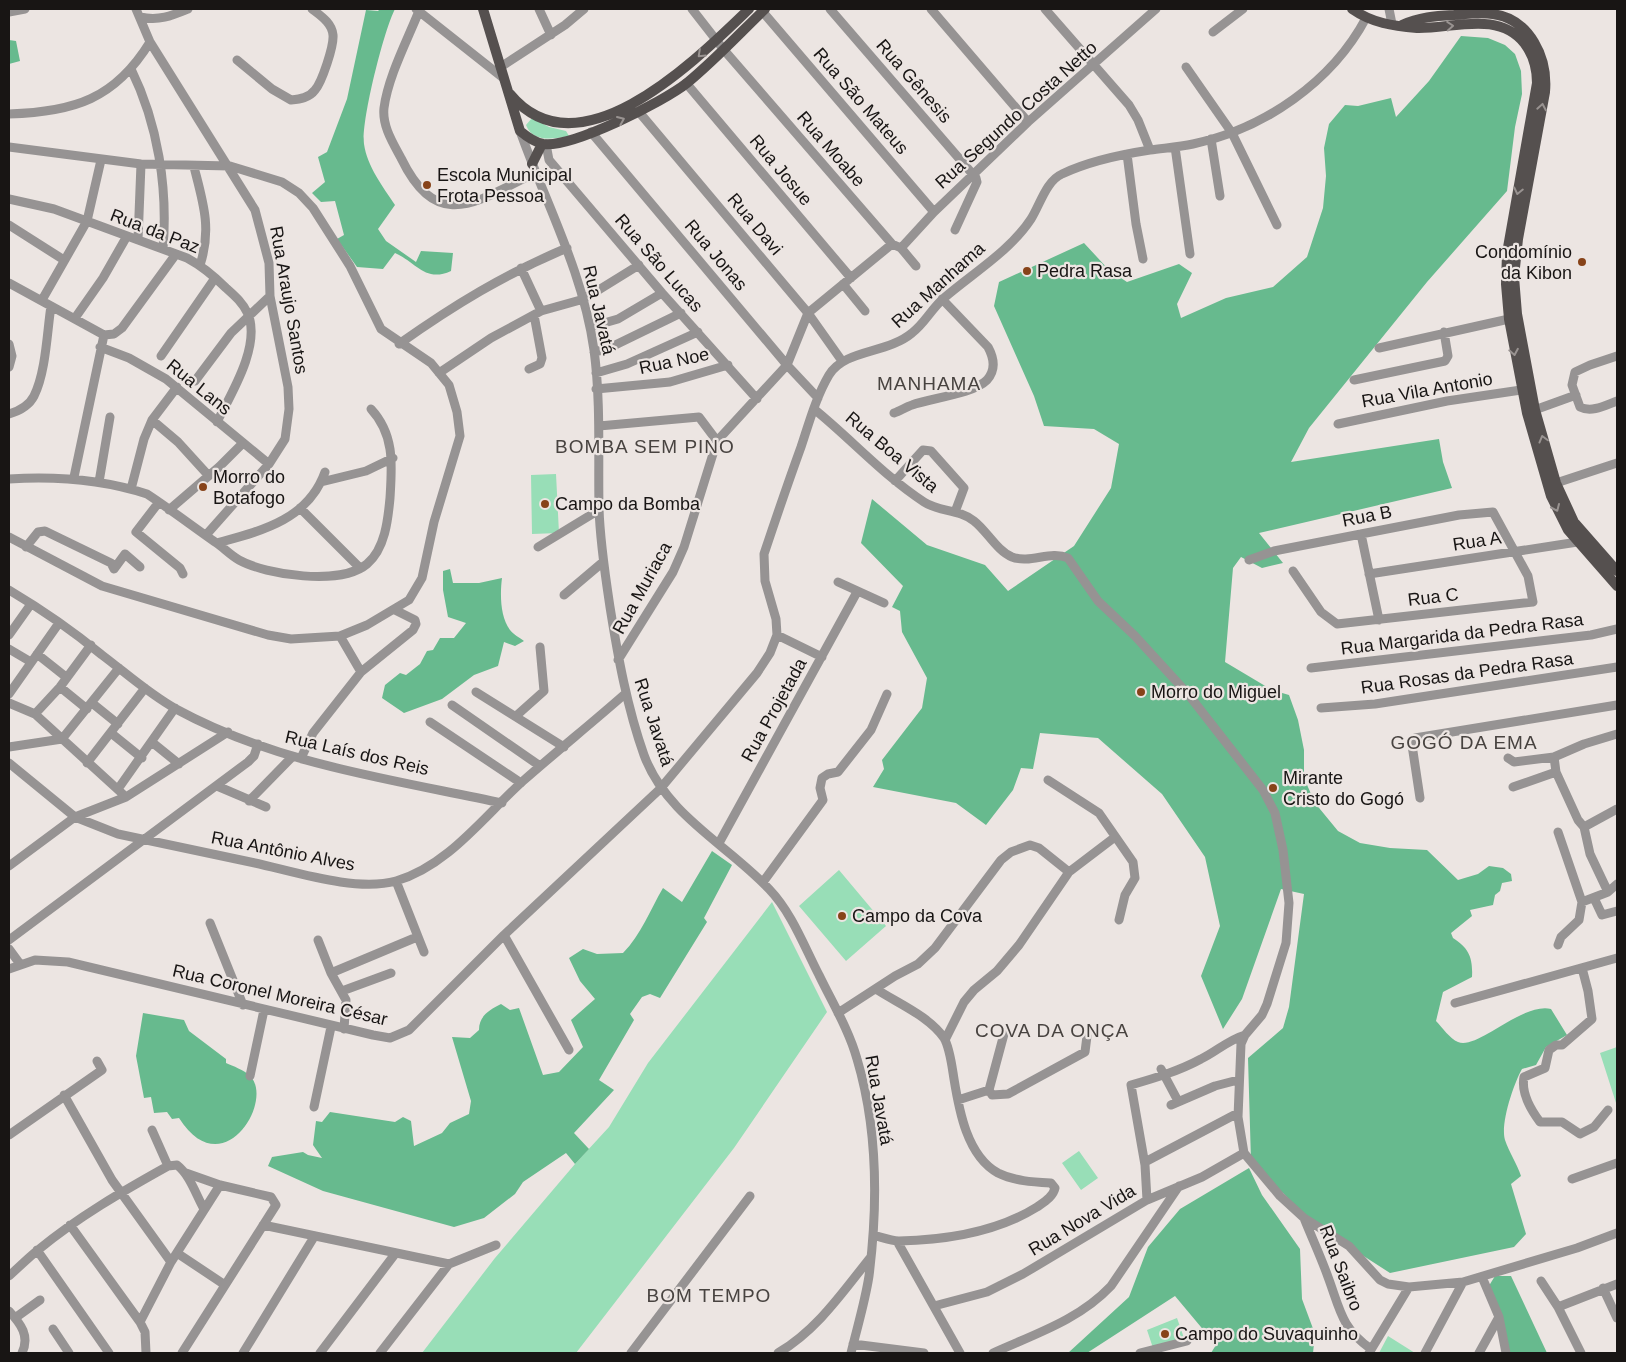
<svg xmlns="http://www.w3.org/2000/svg" width="1626" height="1362" viewBox="0 0 1626 1362" font-family="Arial,sans-serif">
  <rect width="100%" height="100%" fill="#ece5e2"/>
  <path fill="#98deb7" d="M532,118l17,9 17,4 3,5c-15,3 -36,7 -43,-11z
    M556,474l3,59 -27,1 -1,-59z
    M839,870l47,56 -40,35 -47,-55z
    M772,902l55,110 -93,136 -158,205h-154l73,-95 80,-94 34,-37 39,-64z
    M1617,1047v59l-17,-53z
    M1079,1151l19,27 -17,12 -19,-27z
    M1177,1318l7,20 -31,10 -6,-18z
    M1388,1336l27,17h-36z"/>
  <path fill="#67ba8e" d="M380,9h15c-11,21 -34,112 -31,135 3,22 19,43 31,61l-17,24 8,12 30,21 5,-11 32,2 -2,18c-26,12 -35,-9 -56,-18l-12,16 -26,-2 -20,-28 7,-4 -9,-34 -14,1 -9,-9 13,-11 -7,-25 9,-5 20,-53 19,-89 12,1z
    M1461,36l27,2 17,7 10,9 6,17 1,23 -7,33 -8,64 -80,91 -118,146 -18,34 148,-23 4,23 9,26 -193,45 24,30 -21,5 -21,-11 -8,11 -8,94 47,28 17,5 9,25 6,30v28l11,25 23,28 22,12 30,5 37,2 31,30 20,-6 11,-8 14,2 8,6 1,7 -10,2 -2,8 -5,4 -2,10 -23,5 2,6 -21,17 2,5c16,10 20,20 19,39l-29,15 -7,29c6,6 14,18 22,21 20,8 64,-40 93,-33l16,26 -21,12 -10,18 -14,4c-8,14 -22,55 -17,71 4,12 12,24 16,36l-10,8 15,50 -12,13 -124,26 -76,-49 -63,-63 -3,-103 35,-30 6,-21 15,-113 -23,-5 -39,110 -19,30 -22,-53 19,-50 -15,-69 -43,-63 -64,-56 -58,-5 -7,36 -12,-1 -8,22 -27,35 -30,-22 -83,-16 11,-18 -2,-9 40,-52 5,-30 -25,-46 -2,-21 -8,-4 11,-21 -42,-43 11,-44 55,46 58,20 23,26 66,-45 37,-58 8,-44 -25,-15 -50,-3 -10,-30 -40,-90 5,-24 85,-39 25,27 18,12 52,-18 13,9 -15,31 4,14 45,-20 47,-11 34,-30 16,-49 3,-32 -2,-28 5,-24 16,-19 13,1 33,-8 5,19 33,-36z
    M9,40l7,1 4,20 -11,3z
    M450,569l3,14h26l23,-5c-2,16 -2,39 8,52 3,4 10,8 14,11l-9,5 -11,-4 -6,24 -24,9 -32,24 -38,14 -22,-15 3,-13 15,-12 6,2 14,-11 7,-13 6,-1 7,-12h14l12,-15 -18,-6 -5,-27v-19z
    M712,851l20,14 -28,53 3,4 -47,76 -10,-4 -8,3 -12,17 4,6 -35,60 15,10 -40,43 15,16 -14,15 -9,-11 -43,29 -8,12 -31,24 -30,9 -131,-36 -55,-25 4,-9 31,-5 5,3 14,3 -9,-13 3,-24 6,1 8,-10 65,10 8,-5 8,4 3,25 28,-13 8,-10 19,-9 2,-13 -19,-64 18,1 9,-8c0,-14 10,-20 22,-26l9,6 9,-2 24,67 16,-3 24,-25 -12,-27 24,-21 -15,-18 -11,-23 14,-9 14,5 26,-1c18,-18 27,-43 40,-65l19,14z
    M143,1013l41,7 5,11 37,28v4c7,3 18,7 24,13 25,24 -27,111 -71,42l-7,1 -5,-7 -13,1 -3,-16 -7,1 -8,-42z
    M1249,1168l13,27 38,54 2,50 13,35 -2,19h-102l5,-8 -41,-49 -88,57h-19l61,-56 19,-50 32,-38z
    M1495,1276h16l36,77h-41l-19,-64z"/>
  <g fill="none" stroke-linecap="round" stroke-linejoin="round">
    <path stroke="#969393" stroke-width="9" d="M136,9l14,33 105,168 14,53 1,33 18,91 1,22 -4,30 -16,25 -63,71
      M416,9l86,68
      M539,9l12,26
      M692,9l32,41 168,194 9,4 15,18
      M830,9l146,169 1,4 -22,48
      M931,9l97,113
      M1045,9l84,96 9,15 12,30
      M1389,9l3,15
      M419,11c-12,30 -31,66 -35,97 -2,18 9,35 17,50 37,76 76,43 134,15
      M762,11l172,201
      M9,12l16,-3
      M140,17c19,4 31,-1 48,-8
      M1213,32l30,-23
      M237,60l35,29 19,11c9,-1 18,-2 24,-10 7,-8 19,-44 18,-55 -1,-12 -12,-19 -21,-26
      M1186,67l46,66 45,92
      M499,68l66,-43 19,-16
      M131,69c27,55 37,119 32,180
      M686,83l165,195
      M639,112l169,201 34,48
      M9,114c65,-2 106,-15 141,-72
      M520,131c26,73 63,141 74,219 7,52 4,106 5,158 1,34 6,66 11,99 8,50 17,100 34,148 22,60 84,90 125,134 23,24 35,57 50,86 13,27 30,55 38,84 21,70 21,145 12,217 -4,26 -12,52 -18,77
      M591,132l196,233 31,33
      M1211,139l9,57
      M546,144l3,16 113,133 95,106
      M9,147l132,17 89,2 52,16 17,11 14,15 37,58 31,63 50,34 18,22 8,27 3,24 -26,86 -12,56 -13,22 -42,25 -27,11 -49,3 -23,-4 -166,-49 -93,-49
      M1175,147l15,107
      M1127,154l9,70 7,35
      M194,167c9,35 18,62 6,98
      M9,199l45,10 133,49c15,8 27,18 39,30 9,8 17,15 22,26 13,32 -17,80 -31,108
      M9,225l55,35
      M138,240l3,-76
      M901,248l33,-36 94,-90 128,-113
      M521,268l20,43
      M9,283l95,52
      M843,284l22,27
      M42,300l45,-79 14,-61
      M75,318l28,-40 24,-42
      M590,327l28,-8 44,-26
      M104,335l10,-1 8,-6 54,-74
      M9,344l3,12 -3,11
      M399,344c55,-39 106,-70 168,-96
      M100,347l29,11 37,21 103,85
      M1379,348l130,-29
      M594,352l13,-3 74,-36
      M161,356l54,-78
      M1617,356l-27,9 -15,7 -3,13 8,22c12,6 26,-2 37,-6
      M529,369l11,-5 2,-6 -8,-43
      M439,373l52,-35 50,-27 43,-12 55,-34
      M596,373l31,-9 71,-32
      M1354,380l91,-19 3,-5 -4,-24
      M195,381l36,-48 39,-37
      M596,389l74,-7 58,-17
      M814,409c37,30 70,67 110,93 15,10 35,7 50,19 13,10 23,30 38,36 19,7 38,-7 56,1l30,43 37,35 53,58 75,96 12,23 8,37 6,53 -3,40 -19,61 -5,11 -17,20 -4,9 -3,73 6,36 36,43 24,22 45,28 31,34 8,4 21,3 54,-5 114,-34 40,-15
      M1529,412l47,-17
      M894,413c6,-2 12,-6 18,-8 19,-7 61,-11 75,-25 9,-10 7,-22 1,-33l-46,-48
      M9,414c10,-3 20,-8 25,-18 12,-24 13,-64 17,-90
      M152,420l26,22 30,33
      M1338,424l109,-23 74,-11
      M599,426l100,-9 18,24
      M74,477l30,-142
      M9,479c47,-3 92,0 138,15 23,15 45,32 68,48 8,5 15,13 24,18 27,15 102,26 128,4 18,-15 21,-44 23,-66 2,-33 5,-63 -19,-89
      M895,481l28,-31 8,1 33,37 -9,24
      M99,482l11,-65
      M321,482l45,-11 27,-13
      M1550,485l67,-22
      M131,489l13,-50 8,-19 25,-33
      M159,502l-23,30 44,36 3,6
      M300,508l60,60
      M169,510l50,-43 23,-23
      M1361,534l18,86
      M217,543c44,-12 91,-23 108,-71
      M26,547l12,-15 7,-1 66,32 3,6 11,-15 15,13
      M538,547l61,-37
      M1249,560l25,-9 87,-17 98,-19 34,-3 35,64 5,26 -196,22 -16,-12 -28,-41
      M1369,574l215,-33
      M838,582l46,21
      M9,590c32,19 64,41 93,65 24,18 47,39 74,54 101,55 214,70 326,94
      M564,595l39,-33
      M9,635l22,-31
      M777,635l45,22
      M340,636l21,36
      M9,649l22,13
      M37,654l29,23
      M618,660l55,-88 11,-25 33,-106 70,-76 21,-52 84,-69
      M1311,668l280,-33 26,-6
      M60,687l27,22
      M476,692l88,55
      M9,694l50,-71
      M9,703l26,11 91,83
      M92,703l26,21
      M452,705l88,61
      M1321,708l54,-4 242,-37
      M35,714l25,-27 31,-42
      M516,716l28,-25 -4,-44
      M430,722l91,61
      M111,733l31,25
      M62,739l57,-71
      M153,743l26,21
      M9,747l53,-8
      M1554,757l2,15 22,48 6,7 6,27 18,38
      M301,758l12,-25 48,-61 52,-42 3,-6 -1,-4 -20,-10
      M1508,758l6,4 40,-5 30,-13 33,-10
      M9,763l66,54 43,17c46,10 91,19 137,29 41,9 101,29 141,18 52,-15 89,-66 127,-100 34,-30 69,-58 103,-88
      M87,763l58,-75
      M1048,780l51,33 34,49 2,16 -10,17 -6,25
      M217,786l49,21
      M1513,787l43,-15
      M118,789l57,-81
      M1420,798l-8,-53 3,-7 202,-33
      M249,801l43,-44
      M1584,827l33,-18
      M719,843l138,-251
      M9,866l66,-49 51,-20 102,-65
      M396,881l28,71
      M763,882l60,-82 -3,-12 2,-10 6,-4 10,-2 33,-42 16,-36
      M1594,898l8,17 15,-4
      M1582,902l26,-10 9,-8
      M210,923l33,82
      M504,935l65,115
      M9,940l239,-178 6,-6 4,-12
      M318,940l13,33 15,27 -2,29
      M1558,945l3,-8 18,-17 3,-18 -24,-70
      M9,949l11,15
      M1582,968l6,23 4,28 -30,26h-6l-7,5 -4,18 -21,9c-3,15 7,33 16,45h22l18,12 14,-7 14,-17
      M9,969l26,-9 33,2 305,73 17,3 19,-8 95,-95 156,-146 97,-116 13,-20 7,-18 -1,-16 -11,-38 -1,-27c12,-36 24,-71 37,-107 8,-24 15,-50 28,-72 16,-26 58,-21 83,-42 13,-10 20,-25 32,-35 29,-25 66,-47 87,-79 9,-14 15,-38 31,-45 25,-12 62,-20 88,-24 14,-2 29,-3 43,-6 71,-15 139,-62 173,-126
      M331,973l86,-36
      M342,991l49,-18
      M1455,1003l162,-45
      M838,1013l57,-37 23,-12 17,-16 66,-88 10,-8 19,-7 9,3 30,24
      M945,1040l19,-38 10,-12 23,-19 22,-26 50,-73 46,-35
      M1161,1069l17,32
      M250,1076l14,-66
      M989,1090l3,5 16,-1 77,-42 2,-16
      M64,1095l48,85 59,82
      M958,1100l31,-10 15,-56
      M1171,1105l44,-19 23,-6
      M314,1107l17,-80
      M152,1130l16,36
      M9,1135l93,-65 -5,-9
      M1145,1162l93,-49
      M1572,1179l45,-16
      M1147,1200l-2,-35 -14,-80c24,-7 48,-14 70,-26 15,-7 27,-19 44,-24
      M1304,1218c8,20 17,39 24,59 12,32 13,51 43,72
      M70,1225l70,97 5,10 1,21
      M263,1225l186,39 47,-19
      M873,1235c8,2 18,6 26,6 47,-1 98,-9 138,-34 7,-5 16,-10 18,-19l-4,-5c-18,-1 -37,-2 -53,-10 -31,-17 -39,-63 -44,-94 -2,-12 -4,-31 -10,-41 -15,-22 -47,-35 -68,-49
      M897,1241l63,112
      M37,1250l72,103
      M177,1253l48,32
      M9,1276c10,-9 19,-18 29,-26 40,-33 85,-59 130,-84l9,-1c13,10 19,30 27,44
      M1482,1277l17,40 7,36
      M1541,1281l17,26 23,46
      M1603,1288l14,30
      M934,1306l53,-14 36,-18 124,-74 55,-23 42,-24
      M1558,1307l59,-23
      M9,1311c12,13 21,25 13,42
      M15,1318l25,-18
      M140,1322l31,-60 49,-77
      M53,1329l16,24
      M853,1344l71,9
      M182,1353l94,-148 -5,-8 -51,-12 -34,-12
      M243,1353l71,-116
      M320,1353l75,-99
      M380,1353l69,-89
      M631,1353l119,-157
      M778,1353c39,-23 64,-60 92,-95
      M993,1353c42,-19 86,-33 118,-67l68,-100
      M1140,1353l47,-12
      M1369,1353l40,-66
      M1425,1353l38,-71
      M1479,1353l20,-36"/>
    <path stroke="#55504f" stroke-width="10" d="M483,9l37,122c6,5 14,11 23,13 29,4 120,-42 144,-61 28,-23 52,-49 78,-74
      M1352,9c20,14 41,17 65,19 35,1 82,-18 108,16 8,11 12,26 12,39l-30,170 -1,31 3,35 18,94 24,83 17,34 49,56
      M1402,25c17,-8 33,-9 52,-10 13,-1 26,-3 39,-1 37,5 55,44 52,78l-27,147 -4,38 3,37 18,96 21,73 18,39 43,49
      M510,94c69,84 188,-36 239,-85
      M532,164l10,-20"/>
  </g>
  <defs><path id="oneway-chevron" d="M-2-3.5L2.5 0L-2 3.5" fill="none" stroke-width="1.6" stroke-linecap="round" stroke-linejoin="round" transform="scale(1.25)"/></defs>
  <g stroke="#999391">
    <use href="#oneway-chevron" transform="translate(1450 26) rotate(-4)"/>
    <use href="#oneway-chevron" transform="translate(701 54) rotate(137)"/>
    <use href="#oneway-chevron" transform="translate(1542 107) rotate(-80)"/>
    <use href="#oneway-chevron" transform="translate(621 120) rotate(-23)"/>
    <use href="#oneway-chevron" transform="translate(1518 191) rotate(103)"/>
    <use href="#oneway-chevron" transform="translate(1514 352) rotate(80)"/>
    <use href="#oneway-chevron" transform="translate(1543 439) rotate(-105)"/>
    <use href="#oneway-chevron" transform="translate(1556 508) rotate(66)"/>
  </g>
  <g fill="#874319" stroke="#ece5e2" stroke-width="2">
    <circle cx="427" cy="185" r="5"/>
    <circle cx="1582" cy="262" r="5"/>
    <circle cx="1027" cy="271" r="5"/>
    <circle cx="203" cy="487" r="5"/>
    <circle cx="545" cy="504" r="5"/>
    <circle cx="1141" cy="692" r="5"/>
    <circle cx="1273" cy="788" r="5"/>
    <circle cx="842" cy="916" r="5"/>
    <circle cx="1165" cy="1334" r="5"/>
  </g>
  <g text-anchor="middle" dominant-baseline="central" stroke-width="4.5" stroke-linejoin="round" paint-order="stroke">
    <g font-size="18" fill="#181514" stroke="#ece5e2">
      <text transform="translate(914 81) rotate(49)">Rua Gênesis</text>
      <text transform="translate(861 101) rotate(49)">Rua São Mateus</text>
      <text transform="translate(1016 115) rotate(-42)">Rua Segundo Costa Netto</text>
      <text transform="translate(831 149) rotate(49)">Rua Moabe</text>
      <text transform="translate(781 170) rotate(50)">Rua Josue</text>
      <text transform="translate(755 224) rotate(50)">Rua Davi</text>
      <text transform="translate(155 231) rotate(21)">Rua da Paz</text>
      <text transform="translate(716 255) rotate(50)">Rua Jonas</text>
      <text transform="translate(659 263) rotate(49)">Rua São Lucas</text>
      <text transform="translate(938 285) rotate(-42)">Rua Manhama</text>
      <text transform="translate(289 300) rotate(80)">Rua Araujo Santos</text>
      <text transform="translate(599 310) rotate(77)">Rua Javatá</text>
      <text transform="translate(674 361) rotate(-12)">Rua Noe</text>
      <text transform="translate(199 387) rotate(39)">Rua Lans</text>
      <text transform="translate(1427 390) rotate(-10)">Rua Vila Antonio</text>
      <text transform="translate(892 452) rotate(40)">Rua Boa Vista</text>
      <text transform="translate(1367 516) rotate(-11)">Rua B</text>
      <text transform="translate(1477 541) rotate(-9)">Rua A</text>
      <text transform="translate(642 588) rotate(-61)">Rua Muriaca</text>
      <text transform="translate(1433 597) rotate(-7)">Rua C</text>
      <text transform="translate(1462 634) rotate(-7)">Rua Margarida da Pedra Rasa</text>
      <text transform="translate(1467 673) rotate(-8)">Rua Rosas da Pedra Rasa</text>
      <text transform="translate(774 710) rotate(-61)">Rua Projetada</text>
      <text transform="translate(654 722) rotate(72)">Rua Javatá</text>
      <text transform="translate(357 753) rotate(13)">Rua Laís dos Reis</text>
      <text transform="translate(283 851) rotate(11)">Rua Antônio Alves</text>
      <text transform="translate(280 995) rotate(13)">Rua Coronel Moreira César</text>
      <text transform="translate(879 1100) rotate(80)">Rua Javatá</text>
      <text transform="translate(1082 1220) rotate(-31)">Rua Nova Vida</text>
      <text transform="translate(1341 1268) rotate(69)">Rua Saibro</text>
    </g>
    <g font-size="18" fill="#181514" stroke="#ece5e2" text-anchor="start">
      <text x="437" y="175">Escola Municipal<tspan x="437" dy="21">Frota Pessoa</tspan></text>
      <text x="1572" y="252" text-anchor="end">Condomínio<tspan x="1572" dy="21">da Kibon</tspan></text>
      <text x="1037" y="271">Pedra Rasa</text>
      <text x="213" y="477">Morro do<tspan x="213" dy="21">Botafogo</tspan></text>
      <text x="555" y="504">Campo da Bomba</text>
      <text x="1151" y="692">Morro do Miguel</text>
      <text x="1283" y="778">Mirante<tspan x="1283" dy="21">Cristo do Gogó</tspan></text>
      <text x="852" y="916">Campo da Cova</text>
      <text x="1175" y="1334">Campo do Suvaquinho</text>
    </g>
    <g font-size="19" letter-spacing="1" fill="#484340" stroke="#ece5e2">
      <text x="929" y="383">MANHAMA</text>
      <text x="645" y="446">BOMBA SEM PINO</text>
      <text x="1464" y="742">GOGÓ DA EMA</text>
      <text x="1052" y="1030">COVA DA ONÇA</text>
      <text x="709" y="1295">BOM TEMPO</text>
    </g>
  </g>
  <rect width="1626" height="1362" fill="none" stroke="#181514" stroke-width="20"/>
</svg>
